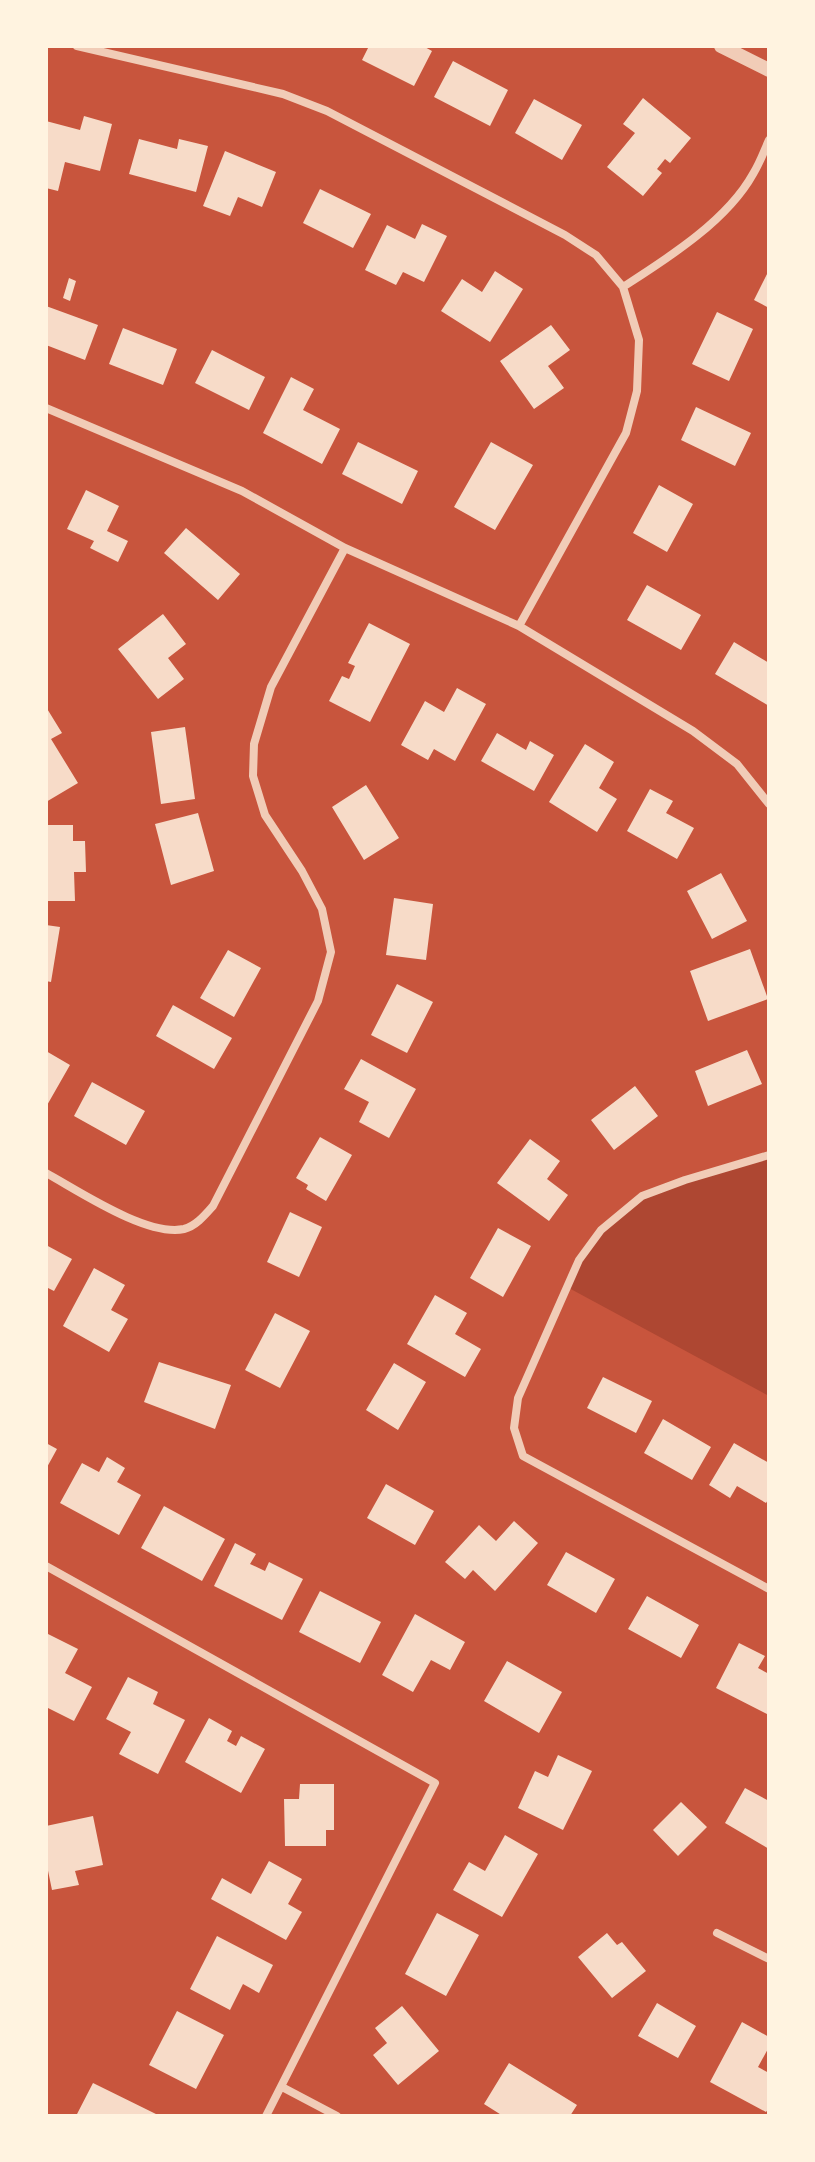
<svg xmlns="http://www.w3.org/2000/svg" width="815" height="2162" viewBox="0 0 815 2162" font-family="'PT Sans',sans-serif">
  <rect width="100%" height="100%" fill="#c8553d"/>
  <path fill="#ae4732" d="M769,1155v241l-202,-109 34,-57 41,-34z"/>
  <path fill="#f7dbc8" d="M369,46h54l9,5 -18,35 -52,-26z
    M453,61l55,29 -18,36 -56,-29z
    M643,98l48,40 -21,25 -5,-4 -8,10 5,4 -19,23 -36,-29 28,-34 -12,-9z
    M534,99l48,26 -20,35 -47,-27z
    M84,116l28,8 -12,47 -35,-9 -7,29 -12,-3v-67l34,9z
    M139,139l38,10 2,-10 29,7 -12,46 -67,-18z
    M225,151l51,21 -14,35 -24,-10 -8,19 -27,-10z
    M320,189l51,25 -18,34 -50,-25z
    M422,224l25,12 -23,46 -21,-10 -7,13 -31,-15 22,-45 28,14z
    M769,270v38l-15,-8z
    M495,271l28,18 -33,53 -49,-31 21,-32 20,13z
    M69,278l7,3 -6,20 -7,-3z
    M46,306l52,19 -13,35 -39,-15z
    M717,312l36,17 -24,52 -37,-17z
    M551,325l19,25 -22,16 16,22 -30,21 -34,-48z
    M123,328l54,21 -14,36 -54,-21z
    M212,350l53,27 -16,33 -54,-27z
    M291,377l23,12 -11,21 37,19 -18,35 -59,-31z
    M696,407l55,26 -16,33 -54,-26z
    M358,442l60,29 -16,33 -60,-30z
    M491,442l42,23 -38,65 -41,-23z
    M659,485l34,19 -26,48 -34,-19z
    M86,490l33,16 -12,25 21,10 -10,21 -28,-14 4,-7 -27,-12z
    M186,528l54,46 -22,26 -54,-47z
    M647,585l54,30 -20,35 -54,-30z
    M163,614l23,30 -18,14 16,21 -26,20 -40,-50z
    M369,623l41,21 -40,78 -41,-21 13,-25 7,3 6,-13 -7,-3z
    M734,642l35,21v43l-54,-32z
    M457,688l29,16 -31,57 -21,-12 -6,11 -27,-15 24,-44 19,11z
    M46,707l16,26 -11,6 27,44 -32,19z
    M185,727l10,72 -34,5 -10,-72z
    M497,733l29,17 4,-9 24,14 -20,36 -53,-30z
    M585,744l29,18 -15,26 18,11 -20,33 -48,-30z
    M366,785l33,53 -35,22 -32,-53z
    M650,789l23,12 -7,12 28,15 -17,31 -50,-28z
    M198,813l16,58 -43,14 -16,-61z
    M46,825h27v16h12l1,31h-12l1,29h-29z
    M721,873l26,48 -35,18 -25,-48z
    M394,898l39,6 -7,56 -40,-5z
    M46,925l14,2 -9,55 -5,-1z
    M750,949l18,50 -60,22 -18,-50z
    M228,950l33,18 -27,49 -34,-19z
    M397,984l36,18 -26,51 -36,-18z
    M173,1005l59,33 -18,31 -58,-33z
    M747,1050l15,34 -54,22 -13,-35z
    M46,1051l24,14 -24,42z
    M361,1059l55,30 -27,49 -30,-16 10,-20 -25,-13z
    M92,1082l53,29 -19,34 -52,-29z
    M635,1086l23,30 -44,34 -23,-30z
    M320,1137l32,18 -26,46 -20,-12 2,-4 -12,-7z
    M530,1139l30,22 -13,18 21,16 -19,26 -52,-38z
    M290,1212l32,15 -23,50 -32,-15z
    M498,1228l33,18 -28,51 -33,-19z
    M46,1245l26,14 -18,32 -8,-4z
    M94,1268l31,17 -14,25 17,9 -19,33 -46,-26z
    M435,1295l32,18 -12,21 26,15 -16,28 -58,-33z
    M275,1313l35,18 -30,57 -35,-18z
    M159,1362l72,23 -16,44 -71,-27z
    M394,1363l32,19 -28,48 -32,-20z
    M603,1377l49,24 -16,32 -49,-25z
    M663,1419l48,28 -19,33 -48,-27z
    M46,1443l11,6 -11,20z
    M734,1443l35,20v35l-3,5 -29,-17 -7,12 -21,-13z
    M107,1457l18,11 -8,14 24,13 -22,40 -59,-32 22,-40 17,9z
    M386,1484l48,27 -19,34 -48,-27z
    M164,1506l61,33 -23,42 -61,-33z
    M514,1521l24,22 -43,48 -22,-21 -8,9 -20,-17 34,-37 17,16z
    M235,1543l21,11 -6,10 15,7 4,-9 34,17 -21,41 -68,-34z
    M566,1552l49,27 -19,34 -49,-28z
    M320,1591l61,31 -21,41 -61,-31z
    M647,1596l52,29 -18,33 -53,-29z
    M415,1614l50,28 -15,28 -19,-10 -18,32 -31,-17z
    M48,1634l30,15 -13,24 27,14 -18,34 -28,-14z
    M739,1643l26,13 -7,12 11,6v41l-53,-27z
    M507,1661l55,31 -23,41 -55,-32z
    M128,1677l30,15 -5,12 32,16 -27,54 -39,-20 12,-22 -25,-13z
    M209,1718l23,13 -5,10 9,5 5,-10 24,13 -24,44 -56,-31z
    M558,1755l34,16 -29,59 -45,-22 17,-37 13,6z
    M300,1784h34v46h-8v16h-41l-1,-47h15z
    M745,1788l24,13v48l-44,-26z
    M681,1802l26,25 -29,29 -25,-26z
    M93,1816l10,49 -28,6 4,14 -27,5 -6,-29v-35z
    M505,1835l33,19 -36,63 -49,-27 16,-28 16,9z
    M269,1861l33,18 -14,25 14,8 -16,28 -75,-41 11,-21 29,16z
    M437,1913l42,22 -33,61 -41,-22z
    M607,1933l10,12 5,-3 24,29 -34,27 -34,-41z
    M217,1936l56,29 -14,28 -16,-9 -13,26 -40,-21z
    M657,2003l39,23 -18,32 -40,-22z
    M402,2006l37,45 -41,34 -25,-30 14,-12 -12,-15z
    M177,2011l47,24 -28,54 -47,-24z
    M742,2022l27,15v10l-11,20 11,6v35l-3,4 -56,-30z
    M509,2063l68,42 -7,11h-67l-19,-12z
    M93,2083l67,33h-84z"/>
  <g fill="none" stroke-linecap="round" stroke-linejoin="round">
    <path stroke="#f1ccb7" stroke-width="8" d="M77,46l206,48 44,17 238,124 31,20 27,32
      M46,408l196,83 103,57 174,78 174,105 44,33 32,40
      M519,626l107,-193 11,-42 2,-51 -16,-53c45,-29 104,-66 130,-113 7,-11 11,-23 16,-34
      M769,1155l-84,25 -43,16 -41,34 -22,30 -61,138 -4,30 9,28 246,133
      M46,1173c33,18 101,64 138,56 12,-3 21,-14 29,-23l105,-205 13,-49 -9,-43 -20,-38 -37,-56 -12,-39 1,-32 17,-57 74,-139
      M46,1566l389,217 -169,333
      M717,1933l52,26
      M282,2087l55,29"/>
    <path stroke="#f1ccb7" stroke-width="14" d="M721,46l48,24"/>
  </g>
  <rect width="815" height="2162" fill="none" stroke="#fff3e0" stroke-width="96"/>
</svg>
